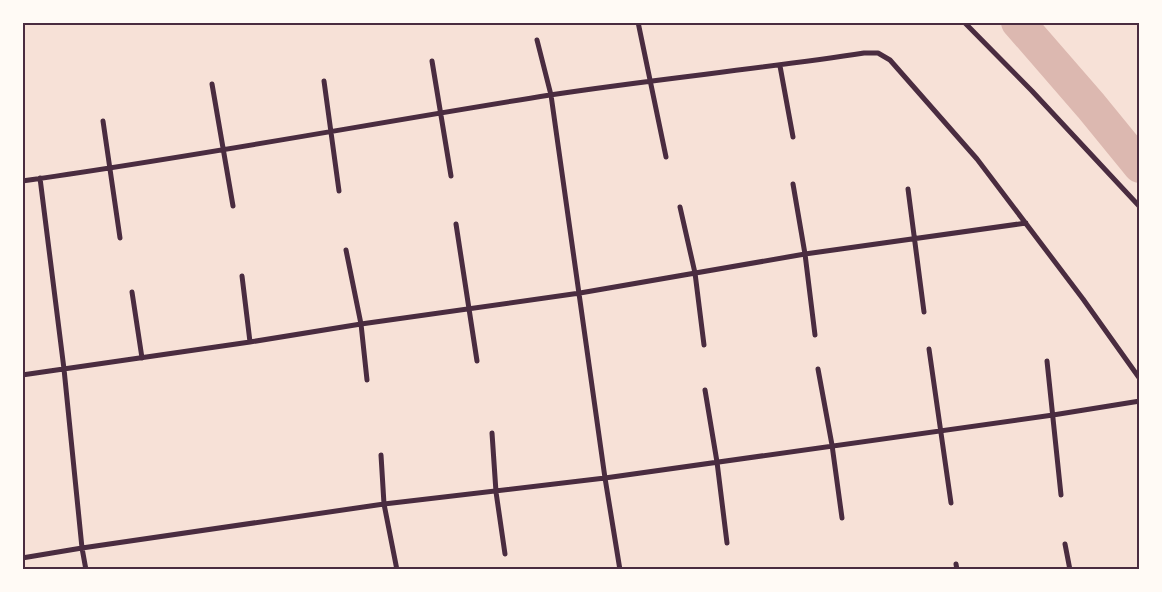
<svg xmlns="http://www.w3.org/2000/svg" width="1162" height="592" viewBox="0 0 1162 592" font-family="Inter,sans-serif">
  <rect width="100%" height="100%" fill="#f7e1d7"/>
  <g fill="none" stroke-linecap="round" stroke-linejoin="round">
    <path stroke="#dcb8b0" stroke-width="34" d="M1018,22l73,84 49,60"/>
    <path stroke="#4a2c40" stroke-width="5" d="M638,22l28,135
      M964,22l68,69 108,116
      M537,40l14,55 54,383 15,92
      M432,61l19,115
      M780,66l13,71
      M324,81l15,110
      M212,84l21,122
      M103,121l17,117
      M40,178l24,191 18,179 4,22
      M22,181c177,-25 352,-58 528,-86 105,-16 210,-26 314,-42h14l12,7 87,99 106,140 57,80
      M793,184l12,70 10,81
      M908,189l16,123
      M680,207l15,66 9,72
      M456,224l21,137
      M346,250l15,74 6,56
      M242,276l8,66
      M132,292l10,66
      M929,349l22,154
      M1047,361l14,134
      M818,369l14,76 10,73
      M22,375l228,-33 111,-18 219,-31 225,-39 221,-31
      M705,390l12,72 10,81
      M492,433l4,59 9,62
      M381,455l3,49 13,66
      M1065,544l5,26
      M22,558l60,-10 302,-44 221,-26 448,-63 87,-14
      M956,564l1,6"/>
  </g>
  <rect width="1162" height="592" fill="none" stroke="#fffaf5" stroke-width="48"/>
  <rect x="24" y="24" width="1114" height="544" fill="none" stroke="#4a2c40" stroke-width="2"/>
</svg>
